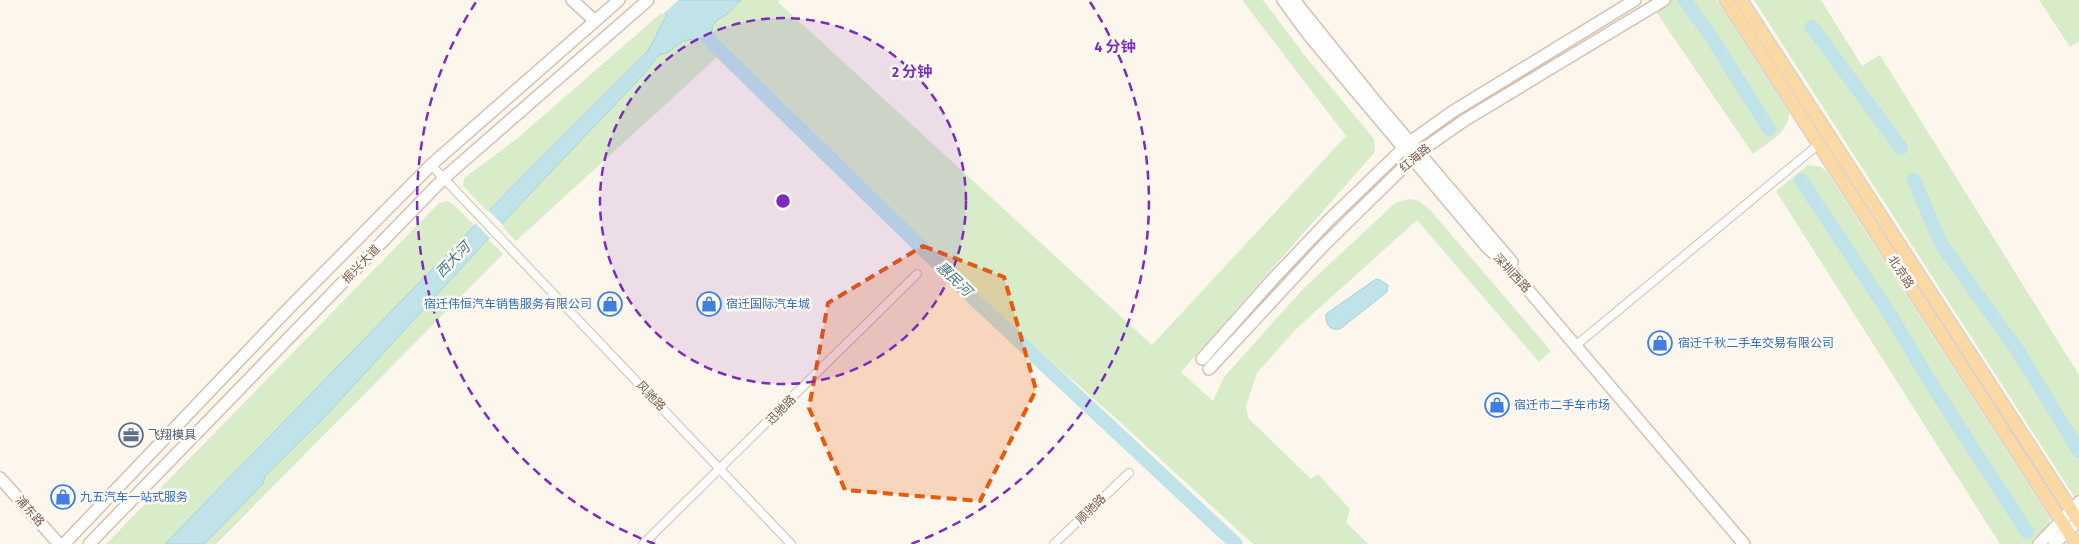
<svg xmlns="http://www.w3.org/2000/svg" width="2079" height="544" viewBox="0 0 2079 544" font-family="'Fira Sans Condensed','Noto Sans SC',sans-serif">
  <rect width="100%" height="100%" fill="#fdf6ec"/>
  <path fill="#d8ecc9" d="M676,0h103l-1,2 374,343 194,-209 -104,-136h21l43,57 64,77 4,6 1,12 -194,220 32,29 11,-24 79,-88 91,-85c17,-8 23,-6 37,7l120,140 -12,11 -122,-142 -121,109 -39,44 -11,33 2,12 63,61 7,-5 32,35 -4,13 22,22h-115l-134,-123 -109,-96 -285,-275 -209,191 -53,-55 1,-8 55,-41z
    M1648,0h69l72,112c1,20 -22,31 -36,42z
    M1754,0h67l41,66 18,-11 199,320v129z
    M2039,0h40v41l-9,6z
    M1808,165l13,2 6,5 223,346 -2,12 -14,14h-34l-224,-353z
    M448,201l5,3 50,50 -287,290h-110l333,-341z"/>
  <path fill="#bfe3e8" stroke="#a5d3da" d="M651,0h90l-15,15 -9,5 -5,7 2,18 -14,-7 -17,3 -16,12 -8,2 -17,21 -133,140 -187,204 -57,56 -2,8 -59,60h-39l355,-365 127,-127c8,-12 12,-25 20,-37z
    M1376,279l4,1 8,5 -1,7 -47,37c-10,2 -15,-5 -14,-15z"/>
  <path fill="#fdf6ec" d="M649,0h30l-16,14z
    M488,210l16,16 -12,14 -17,-17z"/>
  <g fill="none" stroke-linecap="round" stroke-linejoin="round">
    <path stroke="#bfe3e8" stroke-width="14" d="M1685,0l27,38 57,91
      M1812,27l89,121
      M703,30l11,15 262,256 260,243
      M1801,180l90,136 43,72 93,144
      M1914,180l27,64 77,107 61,100"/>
    <g stroke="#d1beb0" stroke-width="10">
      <path id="street" d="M431,165l360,379
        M1580,342l239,-198
        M643,544l274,-270
        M1054,544l75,-71"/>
    </g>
    <g stroke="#d6c0b0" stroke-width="14">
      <path id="secondary" d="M572,0l23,21
        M1283,0l28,38 174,207 28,27 231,272
        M1294,0l81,101 137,161
        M1202,359l72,-81 55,-58 81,-78 42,-30 183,-112
        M1209,369l115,-124 95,-93 46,-32 199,-120
        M0,478l59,66
        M64,544l226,-237 141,-142 188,-165
        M89,544l355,-366 204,-178
        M2039,544l40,-42
        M2054,544l19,-18"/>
    </g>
    <g stroke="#dad1cd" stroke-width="15">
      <path id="primary" d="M1726,0l350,544
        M1741,0l338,522"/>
    </g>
    <use href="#street" stroke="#fff" stroke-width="8"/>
    <use href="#secondary" stroke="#fff" stroke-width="11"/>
    <use href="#primary" stroke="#fbd9a5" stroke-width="12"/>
  </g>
  <path fill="#e8590c" fill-opacity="0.2" stroke="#e8590c" stroke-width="4" stroke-dasharray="10 6" stroke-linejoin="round" d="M923,246l81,31 32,113 -56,111 -135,-11 -36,-82 19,-105z"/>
  <circle cx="783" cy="201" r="183" fill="#7b2cbf" fill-opacity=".12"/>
  <g fill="none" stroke="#7b2cbf" stroke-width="2.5" stroke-dasharray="9 6">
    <circle cx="783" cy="201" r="183"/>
    <path d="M655 544A366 366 0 0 1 476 2M1090 2A366 366 0 0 1 911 544"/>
  </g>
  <defs>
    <g id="shop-ring" transform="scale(1.25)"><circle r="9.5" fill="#fffaf3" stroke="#3f7fe0" stroke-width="1.5"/><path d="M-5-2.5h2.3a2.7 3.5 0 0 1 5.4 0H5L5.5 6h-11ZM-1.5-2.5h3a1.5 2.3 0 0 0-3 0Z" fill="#3f7fe0"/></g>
    <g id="office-ring" transform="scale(1.25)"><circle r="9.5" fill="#fffaf3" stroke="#5c6f8a" stroke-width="1.5"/><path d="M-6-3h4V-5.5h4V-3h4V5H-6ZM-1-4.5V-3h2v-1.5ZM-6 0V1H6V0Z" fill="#5c6f8a"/></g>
  </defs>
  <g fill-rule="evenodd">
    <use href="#shop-ring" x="610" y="304"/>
    <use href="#shop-ring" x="709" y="304"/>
    <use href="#shop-ring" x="1660" y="343"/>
    <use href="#shop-ring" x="1497" y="405"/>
    <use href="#office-ring" x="131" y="435"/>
    <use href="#shop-ring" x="63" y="497"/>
  </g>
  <g text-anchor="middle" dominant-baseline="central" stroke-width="5" stroke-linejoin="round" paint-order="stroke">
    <g font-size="12" fill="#7a5c4d" stroke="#fffaf3">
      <text transform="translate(1415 158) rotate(-40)">红海路</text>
      <text transform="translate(361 264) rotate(-46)">振兴大道</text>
      <text transform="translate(1901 272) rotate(57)">北京路</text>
      <text transform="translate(1512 273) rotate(47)">深圳西路</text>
      <text transform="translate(651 396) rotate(46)">风驰路</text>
      <text transform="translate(781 410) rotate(-45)">迅驰路</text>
      <text transform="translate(1091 509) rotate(-44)">顺驰路</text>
      <text transform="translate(30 511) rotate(48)">浦东路</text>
    </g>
    <g font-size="12" fill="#366cbe" stroke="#fffaf3" text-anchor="start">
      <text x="592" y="304" text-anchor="end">宿迁伟恒汽车销售服务有限公司</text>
      <text x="726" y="304">宿迁国际汽车城</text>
      <text x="1678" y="343">宿迁千秋二手车交易有限公司</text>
      <text x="1514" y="405">宿迁市二手车市场</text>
      <text x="80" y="497">九五汽车一站式服务</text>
    </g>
    <g font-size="12" fill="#4e5e75" stroke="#fffaf3" text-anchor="start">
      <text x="148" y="435">飞翔模具</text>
    </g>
    <g font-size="14" font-style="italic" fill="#437c86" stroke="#fffaf3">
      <text transform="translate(453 260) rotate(-46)">西大河</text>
      <text transform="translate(954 279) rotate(44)">惠民河</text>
    </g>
  </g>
  <circle cx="783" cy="201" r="8" fill="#7b2cbf" stroke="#fffaf3" stroke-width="2.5"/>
  <g font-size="15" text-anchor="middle" font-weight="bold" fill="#7b2cbf" stroke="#fffaf3" stroke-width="5" stroke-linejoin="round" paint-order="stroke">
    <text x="1115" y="52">4 分钟</text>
    <text x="912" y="77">2 分钟</text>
  </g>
</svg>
